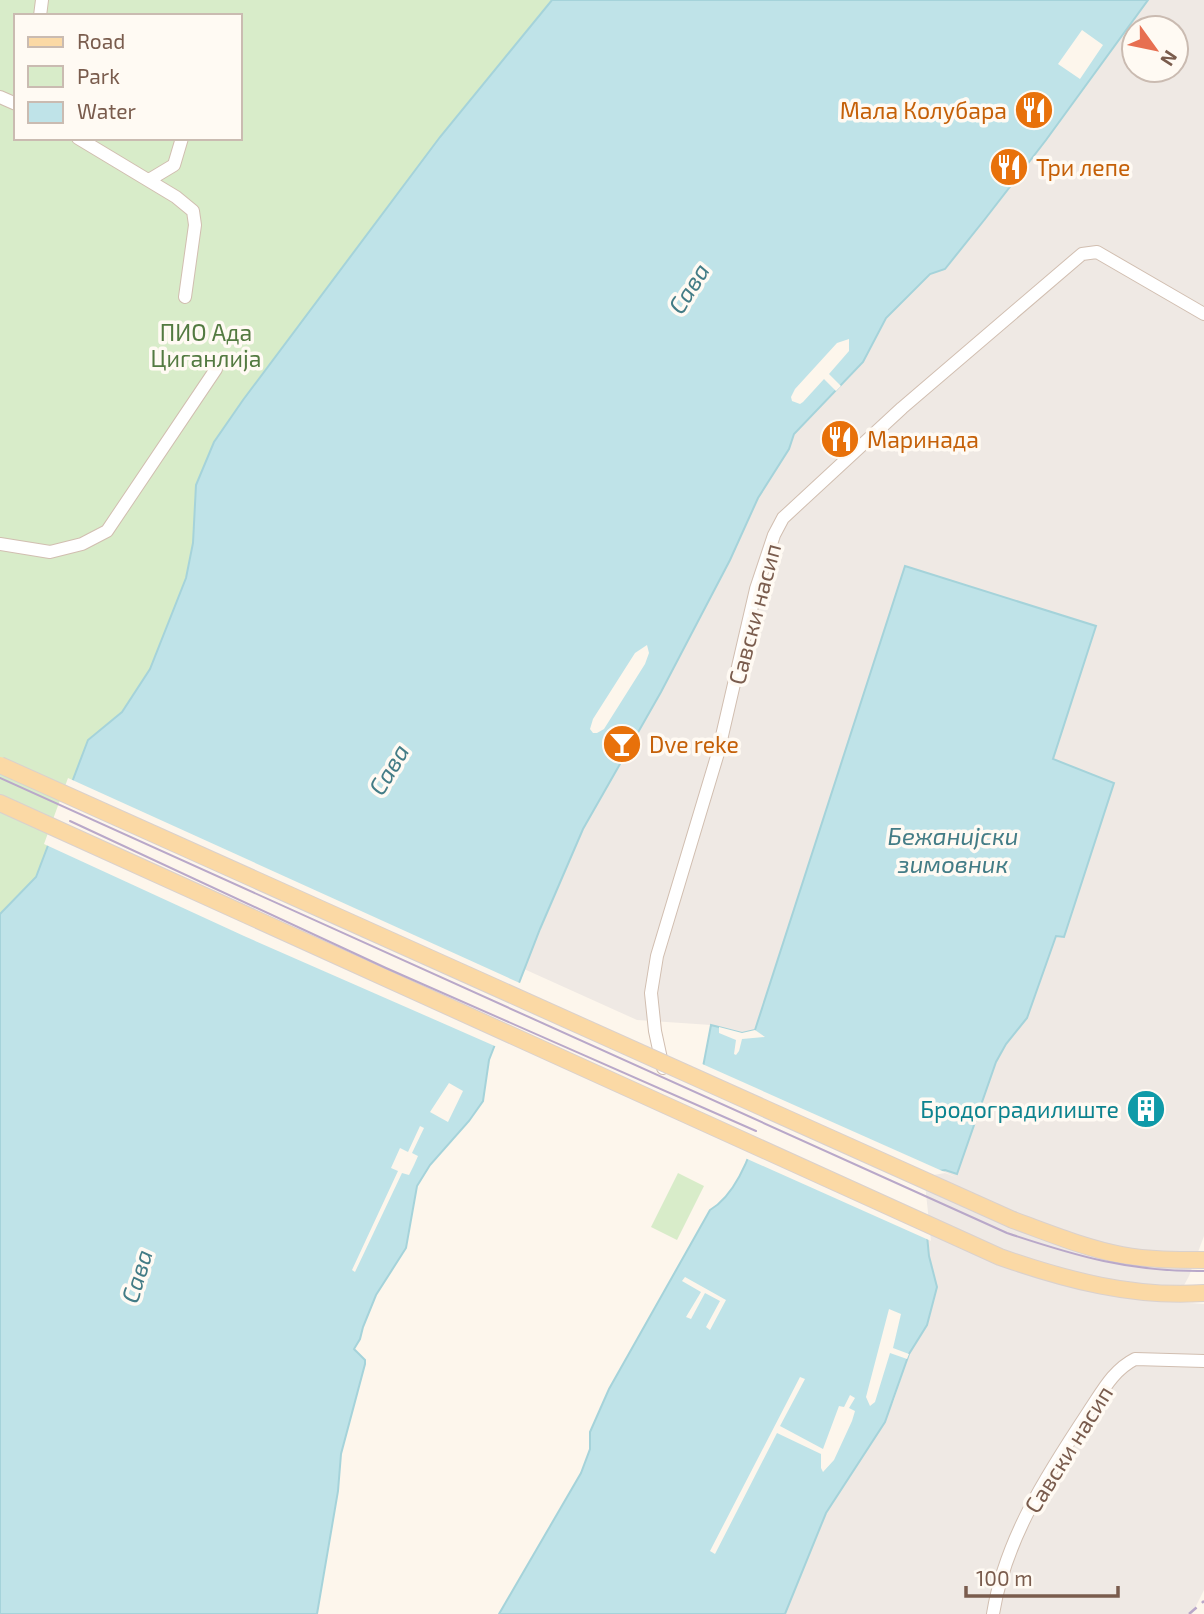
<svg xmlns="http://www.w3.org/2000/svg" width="1204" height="1614" viewBox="0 0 1204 1614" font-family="'Exo 2',sans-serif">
  <rect width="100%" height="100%" fill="#fdf6ec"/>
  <path fill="#efe9e4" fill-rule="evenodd" d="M1148,0h56v1236l-15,40 -14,26 29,2v286l-12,24h-407l41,-101 56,-87 12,-26 15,-46 18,-29 10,-38 -8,-31 -7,-72 4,-11 19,-3 12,4 39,-112 10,-18 21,-26 29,-82 7,1 51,-153 -61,-24 -148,-194 -150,464 -13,3 -31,-8 -74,-5 -113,-51 59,-140 78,-137 69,-132 28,-62 31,-49 5,-15 69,-72 23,-44 44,-44 15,-6 40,-49 61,-79zM1134,28h42v42h-42z"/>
  <path fill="#d8ecc9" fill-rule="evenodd" d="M0,0h672l-672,1021zM16,16h224v122h-224z
    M678,1173l26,13 -27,54 -26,-13z"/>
  <path fill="#bfe3e8" stroke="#a5d3da" stroke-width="2" d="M552,0h596l-102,140 -61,79 -40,50 -15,5 -44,44 -23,44 -69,72 -5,15 -31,49 -28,62 -69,132 -78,137 -43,100 -51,131 -6,41 -14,20 -39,44 -13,21 -11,62 -30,47 -13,32 -3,12 -6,10 11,11v4l-24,90 -3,37 -21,123h-317v-700l36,-37 52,-137 34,-28 28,-43 36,-91 7,-35 3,-58 18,-43 29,-42 197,-263z
    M905,566l191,60 -43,133 61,24 -50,154 -8,-1 -29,82 -21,26 -10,18 -39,112 -12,-4 -18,3 -5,11 7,72 8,31 -10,38 -18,29 -24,68 -59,91 -41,101h-286l82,-141 9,-24v-17l19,-43 101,-179c29,-17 44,-64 52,-95l-60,-43 9,-47 31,8 13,-3z"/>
  <path fill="#fdf6ec" d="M1082,30l21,15 -23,34 -22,-15z
    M849,339v12l-20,23 12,12 -5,5 -12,-12 -21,23 -3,2 -8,-3 -1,-4 4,-8 42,-46z
    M647,645l2,8 -4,11 -41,65 -7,4h-4l-3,-4 3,-10 42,-66z
    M68,778l454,206 -25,63 -253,-111 -200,-92z
    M719,1027l23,6 13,-3 10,7 -23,2 -3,12 -3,4 -2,-1 2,-14 -17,-7z
    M700,1063l258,115 -13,-5 -17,3 -3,8 6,57 -186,-83 6,-11 7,-33 -60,-42z
    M449,1083l14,8 -15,31 -18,-10z
    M420,1126l4,2 -12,25 6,3 -4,9 -5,10 -7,-2 -47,99 -3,-2 46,-99 -7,-3 9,-20 8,4z
    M685,1277l41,23 -16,30 -4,-3 14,-26 -15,-8 -14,26 -5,-2 15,-25 -19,-11z
    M889,1309l12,5 -8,34 16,6 -2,5 -17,-6 -15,49 -5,4 -4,-9z
    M800,1377l5,2 -25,47 43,23 16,-43 5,1 6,-12 5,3 -6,10 6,3 -3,10 -18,39 -11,12 -2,-4v-14l-44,-21 -62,121 -5,-3z"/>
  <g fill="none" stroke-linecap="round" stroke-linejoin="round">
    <g stroke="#d1beb0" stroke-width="14">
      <path id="minor" d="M40,16l2,-16
        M0,97l16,7
        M78,138l98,59 17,14 2,14 -10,72
        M149,180l25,-15 8,-27
        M0,544l50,8 32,-8 25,-13 109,-162
        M663,1068l-8,-37 -4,-38 6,-37 61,-203 38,-164 18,-54 9,-17 119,-110 180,-154 15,-2 107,62
        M993,1614c12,-75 55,-141 96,-203 13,-19 24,-41 46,-52l69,2"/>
    </g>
    <g stroke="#dad1cd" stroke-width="18">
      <path id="major" d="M0,803l1000,454c66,23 133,41 204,36
        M1013,1220c36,13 72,28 109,35 27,5 55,5 82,5"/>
    </g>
    <use href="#minor" stroke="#fff" stroke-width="12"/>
    <use href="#major" stroke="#fbd9a5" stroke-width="16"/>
    <path stroke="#b9a8c9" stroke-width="2" d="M0,778l1007,455c69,23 123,39 197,38
      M70,821l316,147 370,163"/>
    <path stroke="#b9a8c9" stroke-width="2.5" stroke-dasharray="10 7" stroke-linecap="butt" d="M1189,1614l15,-13"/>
    <g stroke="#dad1cd" stroke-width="18" stroke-linecap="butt">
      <path id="major-bridge" d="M0,765l1013,455"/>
    </g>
    <use href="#major-bridge" stroke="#fbd9a5" stroke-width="16"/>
  </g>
  <defs>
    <g id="restaurant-disc" transform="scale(2.0125)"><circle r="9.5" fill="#e8710a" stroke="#fffaf3"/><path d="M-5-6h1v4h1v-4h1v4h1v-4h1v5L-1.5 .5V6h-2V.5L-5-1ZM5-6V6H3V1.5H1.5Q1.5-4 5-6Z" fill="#fff"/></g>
    <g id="bar-disc" transform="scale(2.0125)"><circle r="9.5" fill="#e8710a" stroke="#fffaf3"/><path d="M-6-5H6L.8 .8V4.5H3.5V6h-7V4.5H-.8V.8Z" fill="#fff"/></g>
    <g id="building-disc" transform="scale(2.0125)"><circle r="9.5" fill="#0f9aa8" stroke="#fffaf3"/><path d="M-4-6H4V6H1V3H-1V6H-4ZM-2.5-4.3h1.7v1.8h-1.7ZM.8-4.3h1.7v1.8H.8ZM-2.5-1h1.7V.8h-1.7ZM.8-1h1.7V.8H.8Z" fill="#fff"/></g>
  </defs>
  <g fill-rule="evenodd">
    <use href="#restaurant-disc" x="1034" y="110"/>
    <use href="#restaurant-disc" x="1009" y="167"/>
    <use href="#restaurant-disc" x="840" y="439"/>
    <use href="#bar-disc" x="622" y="744"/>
    <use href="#building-disc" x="1146" y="1109"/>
  </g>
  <g text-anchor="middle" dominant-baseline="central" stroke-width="7" stroke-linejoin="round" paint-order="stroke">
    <g font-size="23" fill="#c56008" stroke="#fffaf3" text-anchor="start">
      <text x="1007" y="110" text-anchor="end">Мала Колубара</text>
      <text x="1036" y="167">Три лепе</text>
      <text x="867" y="439">Маринада</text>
      <text x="649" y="744">Dve reke</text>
    </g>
    <g font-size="23" fill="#537a41" stroke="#fffaf3">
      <text x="206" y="332">ПИО Ада<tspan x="206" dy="26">Циганлија</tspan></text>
    </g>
    <g font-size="23" fill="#7a5c4d" stroke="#fffaf3">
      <text transform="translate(754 614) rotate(-75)">Савски насип</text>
      <text transform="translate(1068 1449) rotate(-58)">Савски насип</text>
    </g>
    <g font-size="23" fill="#0d838f" stroke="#fffaf3" text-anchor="end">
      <text x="1119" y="1109">Бродоградилиште</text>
    </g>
    <g font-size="24" font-style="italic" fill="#437c86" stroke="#fffaf3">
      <text transform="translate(688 288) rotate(-58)">Сава</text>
      <text transform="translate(388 769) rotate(-59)">Сава</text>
      <text x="953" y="835">Бежанијски<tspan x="953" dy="28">зимовник</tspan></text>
      <text transform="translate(136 1276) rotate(-73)">Сава</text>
    </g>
  </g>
  <rect x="14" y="14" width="228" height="126" fill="#fffaf3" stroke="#cabbb1" stroke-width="2"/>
  <rect x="28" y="37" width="35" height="10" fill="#fbd9a5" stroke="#cabbb1" stroke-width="2"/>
  <text x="77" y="49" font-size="21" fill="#7a5c4d">Road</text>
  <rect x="28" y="66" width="35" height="21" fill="#d8ecc9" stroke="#cabbb1" stroke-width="2"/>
  <text x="77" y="84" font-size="21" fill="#7a5c4d">Park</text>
  <rect x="28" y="102" width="35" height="21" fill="#bfe3e8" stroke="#cabbb1" stroke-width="2"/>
  <text x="77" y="119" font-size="21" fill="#7a5c4d">Water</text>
  <g transform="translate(1155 49) rotate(123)"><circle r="33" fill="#fffaf3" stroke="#cabbb1" stroke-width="2"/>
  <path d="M0-5L12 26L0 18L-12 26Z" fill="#e76f51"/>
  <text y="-10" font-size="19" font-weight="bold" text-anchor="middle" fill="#7a5c4d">N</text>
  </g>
  <path d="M966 1586v10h152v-10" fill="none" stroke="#7a5c4d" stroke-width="3.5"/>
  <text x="976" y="1586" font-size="21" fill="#7a5c4d" stroke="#fffaf3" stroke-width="5" paint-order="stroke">100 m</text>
</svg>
